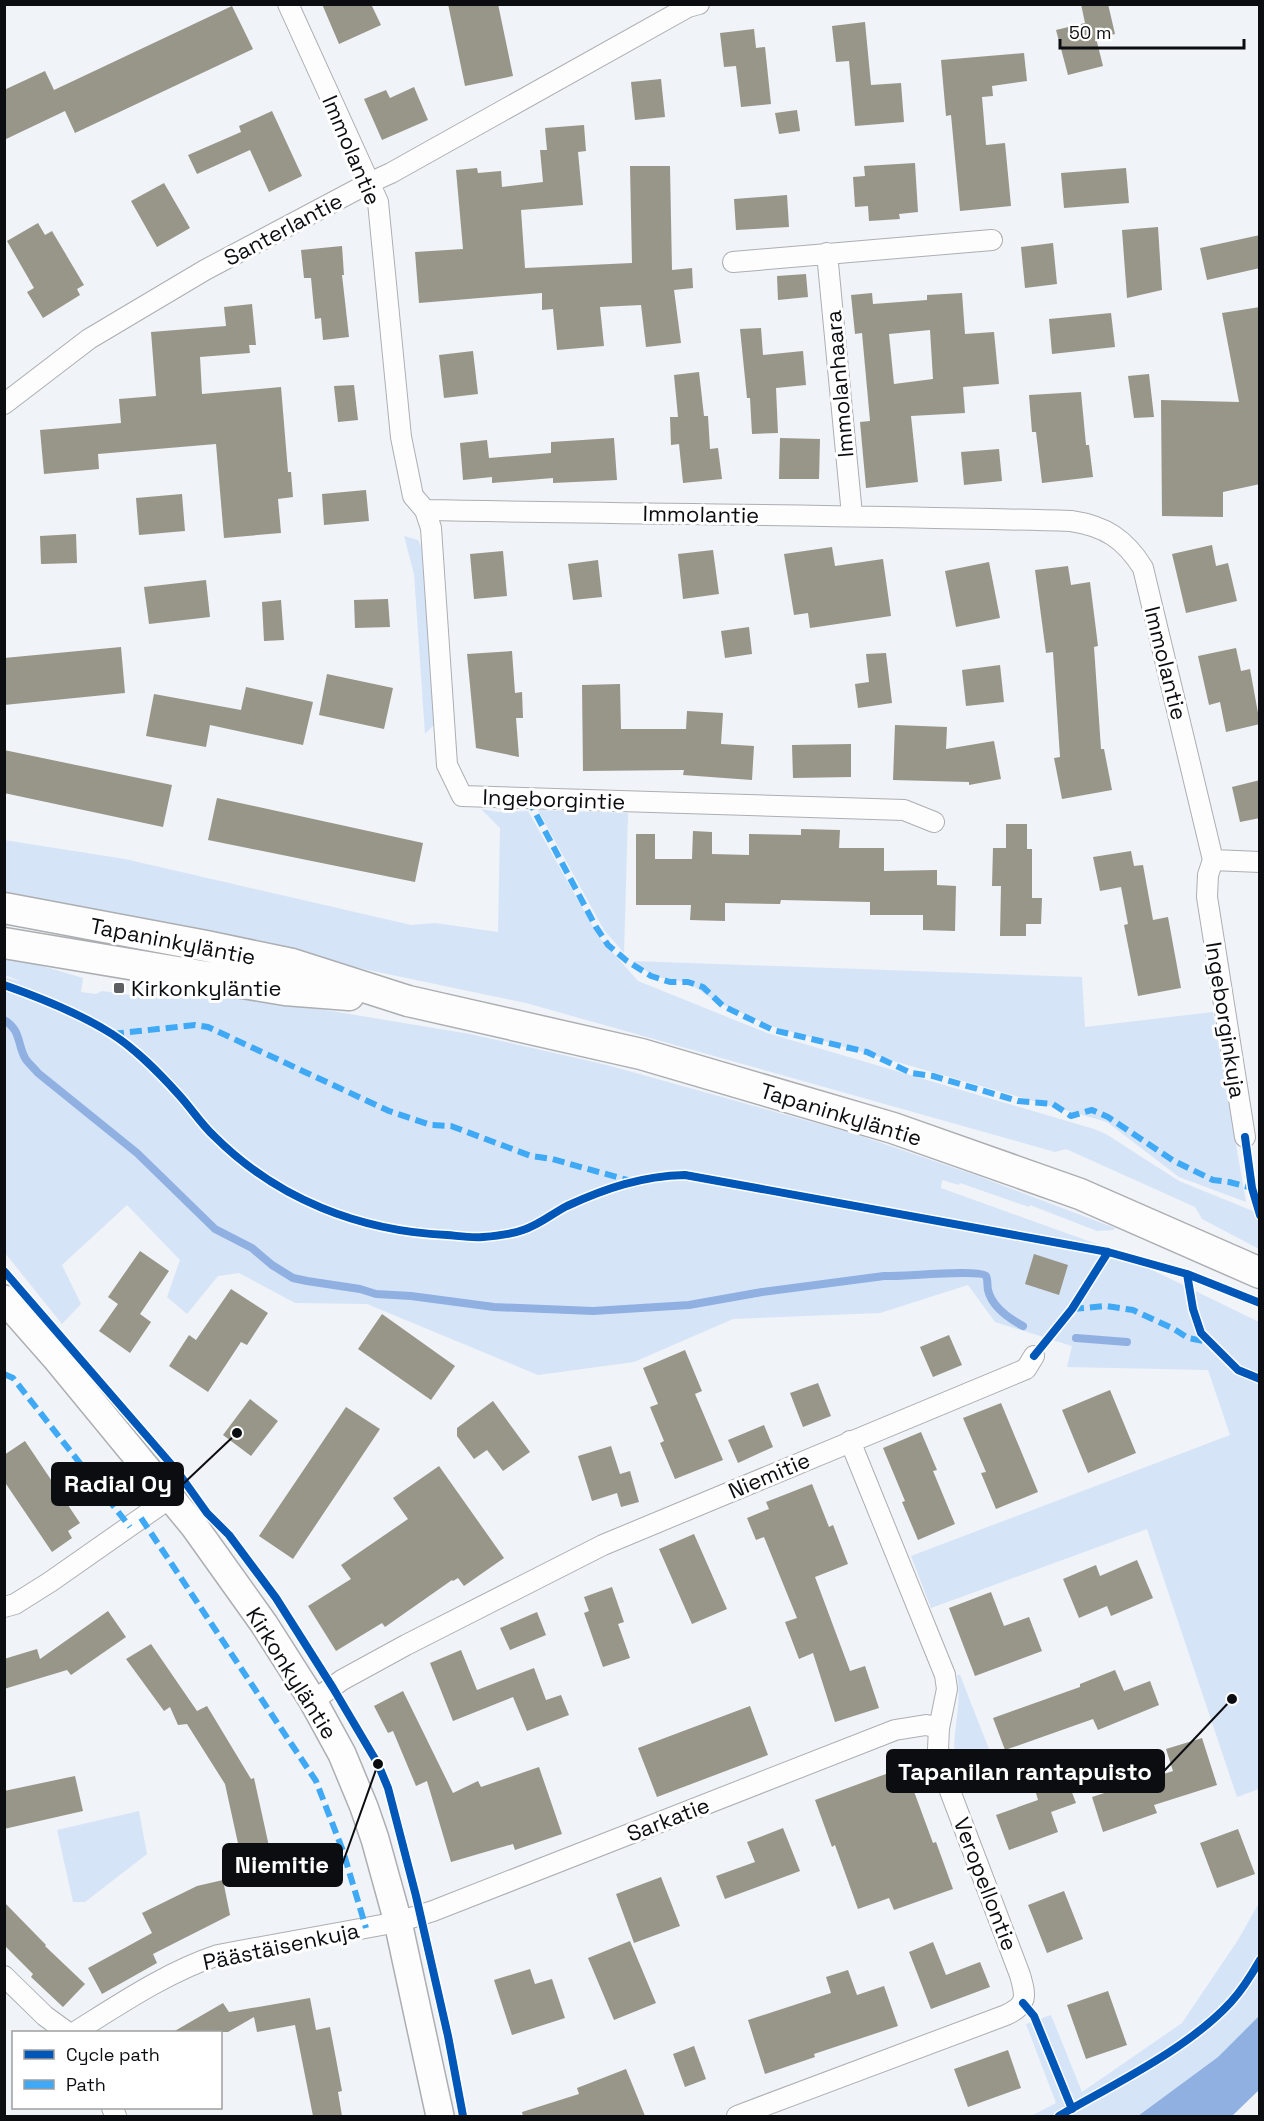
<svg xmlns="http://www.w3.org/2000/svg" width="1264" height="2121" viewBox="0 0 1264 2121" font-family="'Space Grotesk',sans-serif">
  <rect width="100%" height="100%" fill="#f0f3f7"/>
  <path fill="#d6e4f8" d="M404,536l14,4 7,14 12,168 -12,12 -11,-160z
    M481,809l17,3 30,-1 70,125 40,45 129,52 327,96 12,5 73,47 74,30 6,10v28l-57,-30 -7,-12 -129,-58 -11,3 -529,-149 -405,-85 -116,-19 -1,-59 121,19 286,66 24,-2 63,9 2,-104z
    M538,810l90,3 -4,140 -20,-23z
    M5,955l78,23 -2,14 15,2 6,-3 35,5 2,-9 54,1 277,46 137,31 248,69 123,42 137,52 -2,2 -16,1 -67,-26 -1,2 -69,-24 -1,2 -17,-5 -1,8 164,59 154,75v467l-22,8 -90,-268 -216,79 -20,-52 319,-121 -22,-65 -141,-3 5,-21 -77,-24 -27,-37 -88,28 -147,6 -99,43 -96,13 -171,-71 -72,-1 -56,-30 -21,3 -31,38 -20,-17 13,-37 -53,-55 -65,60 19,39 -19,20 -57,-71v-275l15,3 -15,-6z
    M633,961l449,16 3,50 128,-15 33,190 -67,-25 -72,-55 -336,-96 -56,-25 -26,-18 -36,-7z
    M957,1675h3l36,92 -38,12c-11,-38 6,-70 -1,-104z
    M139,1811l8,43 -62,48h-12l-16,-72z
    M1259,1903v113l-41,41 -80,59h-107l25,-13 -30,-79 25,-9 31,77 100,-69 56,-83z"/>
  <path fill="#8fb0e1" d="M1259,2016v74l-27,26h-94l80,-59z"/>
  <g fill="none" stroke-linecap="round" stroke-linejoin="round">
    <path stroke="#8fb0e1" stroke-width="8" d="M4,1020c17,10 13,23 21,38 3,5 9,10 13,15l99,80 78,76 37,19 20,17 21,13 14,3 53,8 16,5 35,2 83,11 99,4 96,-6 73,-13 122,-16c15,1 96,-7 102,0 2,3 1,10 2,14 4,17 20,28 35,36
      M1076,1338l51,4"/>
  </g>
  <path fill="#989689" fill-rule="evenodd" d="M322,4h49l10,21 -42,19z
    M448,4h50l15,72 -48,10z
    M1081,4h27l7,30 -19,4 7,28 -35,9 -12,-45 29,-7z
    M232,6l21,43 -178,84 -10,-22 -61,29v-50l41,-19 9,19z
    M865,22l6,63 30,-2 3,39 -49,4 -6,-65 -13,1 -4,-36z
    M754,29l2,19 9,-1 6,57 -30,3 -5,-41 -12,1 -4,-34z
    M1024,53l3,28 -35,5 1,10 -11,1 4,48 19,-2 6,63 -51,5 -9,-96 -5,1 -5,-56z
    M661,79l4,38 -30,3 -4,-38z
    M414,87l14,33 -46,20 -18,-41 22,-9 4,8z
    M797,110l3,21 -21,3 -4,-21z
    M272,111l30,65 -33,16 -19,-42 -53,24 -9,-19 53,-23 -2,-6z
    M584,125l2,26 -8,1 5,53 -62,5 4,58 107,-5 -2,-97h40l2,104 20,-2 1,20 -19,2 7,53 -35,4 -5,-42 -41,2 4,39 -47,4 -4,-41 -11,1v-17l-123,10 -4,-51 48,-3 -7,-79 21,-2 1,5 23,-2 1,16 41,-5 -3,-32h7l-2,-22z
    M915,163l3,49 -19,2 1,5 -31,2 -1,-15 -13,1 -2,-30 12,-1 -1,-10z
    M1126,168l3,35 -65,5 -3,-35z
    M164,183l26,45 -33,19 -26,-46z
    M787,195l2,32 -53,3 -2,-31z
    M38,223l7,12 7,-4 32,54 -7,4 3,6 -37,23 -16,-26 7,-4 -27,-47z
    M1158,227l4,63 -35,8 -5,-68z
    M1260,235v33l-53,12 -7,-32z
    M1053,243l4,41 -32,4 -4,-41z
    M342,246l2,29h-2l7,62 -26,3 -2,-22 -6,1 -4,-41h-7l-3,-28z
    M806,274l2,23 -30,3 -1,-24z
    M872,293l1,11 54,-4v-5l35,-2 3,41 29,-2 5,52 -36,3 2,26 -54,3 7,66 -52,6 -6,-66 10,-1 -8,-88 -7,1 -4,-39zM930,330l3,49 -39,5 -5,-50z
    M252,304l4,41h-7l1,8 -50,4 2,37 79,-7 7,85h3l2,25 -15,2 3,34 -57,5 -8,-94 -118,10 1,15 -55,5 -4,-44 81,-7 -2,-24 37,-3 -5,-64 75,-6 -2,-19z
    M1260,307v177l-37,8v25l-61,-1 -1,-116 78,2 -17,-89z
    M1111,313l4,34 -63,7 -3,-35z
    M761,328l2,27 40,-4 3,34 -30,3 2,45 -26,1 -2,-36h-3l-7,-69z
    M473,351l5,43 -34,4 -5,-43z
    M699,372l5,44h4l2,33 8,-1 4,31 -39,4 -4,-39 -8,1 -1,-28h8l-4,-42z
    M1149,374l5,43 -20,1 -6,-42z
    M354,385l4,35 -20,2 -4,-36z
    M1081,392l5,53h3l4,32 -51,6 -6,-51h-4l-3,-37z
    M614,438l3,42 -64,3v-5l-61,5v-6l-29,3 -3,-37 27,-3 2,18 62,-5v-11z
    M780,438l40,1 -1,40h-40z
    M999,449l3,32 -38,4 -3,-33z
    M366,490l3,31 -45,4 -2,-31z
    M182,494l3,37 -46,4 -3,-37z
    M76,534l1,29 -36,1 -1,-28z
    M1212,545l4,21 12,-3 9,38 -51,12 -14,-59z
    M832,547l3,19 48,-7 8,57 -81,12 -2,-15 -14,2 -10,-61z
    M713,550l6,44 -36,5 -5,-45z
    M503,551l4,45 -33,3 -4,-45z
    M598,560l4,37 -29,3 -5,-36z
    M989,562l11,56 -44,9 -11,-56z
    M1068,566l3,19 19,-3 8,64 -4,1 7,102h3l8,41 -50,9 -8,-41 6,-1 -7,-105 -7,1 -11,-83z
    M206,580l4,37 -61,7 -5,-37z
    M388,599l2,28 -35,1 -1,-28z
    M281,600l3,40 -20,1 -2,-39z
    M749,627l3,27 -27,4 -4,-27z
    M121,647l4,46 -121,12v-47z
    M1236,648l5,23 9,-2 10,55 -34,8 -6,-30 -11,3 -11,-49z
    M512,651l3,42 7,-1 1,26h-7l3,39 -43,-9 -9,-94z
    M886,653l6,50 -34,5 -3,-24 14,-2 -3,-28z
    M1000,665l4,37 -38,4 -4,-36z
    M327,674l66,14 -9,41 -65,-14z
    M620,684l1,45h65l1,-18 36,2 -2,31 33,2 -2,34 -69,-5 1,-5 -101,1 -1,-86z
    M246,687l67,15 -10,43 -93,-20 -4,22 -60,-11 8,-42 87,16z
    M895,725l52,2 -1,22 48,-8 7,38 -32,6v-3l-76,-2z
    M851,744v33l-58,1 -1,-33z
    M4,750l168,35 -9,42 -159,-34z
    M1260,780v38l-20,4 -8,-35z
    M217,798l206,45 -8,39 -207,-42z
    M1006,824h21v25h5v49h10l-1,26h-15v12h-26l1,-50h-9l1,-38h13z
    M801,829l39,1 -1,18h45v23l53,-1v15l19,1 -1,45 -32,-1v-15h-53v-13l-89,-2 -1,4 -55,-1v18l-35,-1 1,-15h-55v-71h19v25h37l1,-28 19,1v22l37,1v-21l52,1z
    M1131,851l3,15 9,-1 10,55 15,-3 13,71 -43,8 -14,-71 4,-1 -7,-37 -21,4 -7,-34z
    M140,1251l29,20 -29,43 11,8 -21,31 -31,-22 19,-27 -10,-7z
    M1034,1254l34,11 -9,30 -34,-11z
    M231,1289l37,24 -21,32 -6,-3 -33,50 -39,-26 20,-31 7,5z
    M382,1314l73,52 -24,34 -73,-51z
    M949,1335l13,30 -29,12 -13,-30z
    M685,1350l17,41 -7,3 28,66 -48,19 -15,-36 4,-2 -14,-34 8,-3 -15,-36z
    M818,1383l13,33 -28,11 -13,-34z
    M1110,1390l26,63 -48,20 -26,-63z
    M250,1399l28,22 -27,35 -28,-21z
    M493,1401l37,51 -27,19 -16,-21 -13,9 -17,-23v-8z
    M1001,1403l37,89 -42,17 -15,-36 5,-1 -23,-54z
    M346,1407l34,22 -87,130 -34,-23z
    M764,1425l9,22 -35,16 -10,-23z
    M921,1432l16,38 -4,1 22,53 -37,16 -16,-38 3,-1 -22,-53z
    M25,1441l55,82 -12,8 4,7 -20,14 -48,-71v-26z
    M611,1446l9,28 10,-3 9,31 -18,5 -4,-14 -25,8 -14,-45z
    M439,1466l65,92 -40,28 -6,-8 -5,3 -1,-1 -67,47 -3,-4 -46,28 -28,-45 43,-27 -10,-14 67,-46 -15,-21z
    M812,1484l17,43 4,-2 15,39 -33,13 35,94 15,-5 14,42 -44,14 -22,-69 -14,6 -14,-37 12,-4 -33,-81 -8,3 -9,-22 22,-9 -3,-7z
    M694,1534l33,75 -35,15 -33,-75z
    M1137,1560l16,38 -42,18 -4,-10 -28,12 -16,-39 33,-14 4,11z
    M612,1587l12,35 -6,2 12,34 -27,9 -19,-54 5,-2 -5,-14z
    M991,1592l13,34 25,-9 13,34 -67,25 -26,-68z
    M108,1611l18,26 -55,38 -4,-5 -63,19v-30l33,-10 3,10z
    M537,1612l9,23 -36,15 -10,-22z
    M151,1644l46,67 10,-5 44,73 3,-1 16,73 -29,6 -16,-73 -38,-60 -9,1 -8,-18 -6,4 -38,-52z
    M461,1650l16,40 57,-22 12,32 15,-5 8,20 -42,16 -14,-34 -60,24 -23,-58z
    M1115,1670l9,21 26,-10 9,24 -61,25 -5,-11 -88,31 -12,-32 87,-31v-3z
    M403,1691l50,102 25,-12 3,6 58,-20 23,67 -47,16 -2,-6 -62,18 -24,-81 -11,5 -23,-55 -5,2 -14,-27z
    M750,1706l18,49 -111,42 -19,-49z
    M1202,1738l15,47 -63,20 3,8 -54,19 -11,-35 81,-26 -7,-22z
    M905,1767l28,76 3,-1 17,47 -59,21 -5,-12 -31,11 -23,-64 -3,2 -17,-47z
    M75,1776l8,35 -79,18v-38z
    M1068,1782l8,21 -25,9 7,20 -49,18 -13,-35 42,-15 -2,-7z
    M783,1828l17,43 -75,28 -9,-23 39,-14 -8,-20z
    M1238,1829l17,45 -38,14 -17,-45z
    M661,1877l19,49 -46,17 -18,-49z
    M223,1880l7,35 -77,39 4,9 -55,31 -14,-26 64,-35 -10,-20 55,-27z
    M1064,1891l19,48 -36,14 -19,-48z
    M4,1902l42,43 -1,1 40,38 -22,23 -32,-30 2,-3 -29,-29z
    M630,1941l26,62 -42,17 -26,-62z
    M933,1942l13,33 34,-13 10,25 -59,22 -22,-57z
    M530,1969l5,15 17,-5 13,39 -53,17 -18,-55z
    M848,1970l9,25 27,-9 14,40 -84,28 1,3 -50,17 -17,-54 83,-27 -5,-16z
    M1108,1991l19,54 -41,14 -19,-54z
    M310,1998l6,32 14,-3 12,64 -4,1 4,24h-29l-18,-91 -38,7 -3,-15 -26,15h-55l50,-29 6,9z
    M694,2046l12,33 -21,8 -12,-33z
    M1008,2050l13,38 -53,19 -14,-38z
    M626,2069l19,47h-122l-1,-4 57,-18 -2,-6z"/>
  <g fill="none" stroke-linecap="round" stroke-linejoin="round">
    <g stroke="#acaeb1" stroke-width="22">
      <path id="street" d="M288,4l90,198 23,235 12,59 12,14 6,18 16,237 15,31 442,14 30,12
        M827,253l25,262
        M733,262l259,-22
        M4,404l85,-65 116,-69 164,-87 22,-10 297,-166 11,-3
        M425,510c215,4 430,5 646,11 34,5 54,18 72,47l70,292 47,2
        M1213,860l-5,15 -1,22 38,240
        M4,1607l11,-3 35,-22 120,-84
        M313,1701l29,-21 64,-35 197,-100 423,-176 8,-13
        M4,1976l41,40 22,16
        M75,2032c45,-28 92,-60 143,-77l180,-33 35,-11 462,-181 31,-5 13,3
        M112,2108l4,8
        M737,2116l269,-101c22,-10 20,-19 14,-40l-70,-184 -12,-42 1,-21 8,-39 -2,-14 -95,-234"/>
    </g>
    <g stroke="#acaeb1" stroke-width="30">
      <path id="secondary" d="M4,1299l51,58 139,169 70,98 49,77 29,53 22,53 11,32 23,83 42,194"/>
    </g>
    <g stroke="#acaeb1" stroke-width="33">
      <path id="primary" d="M4,908l202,38 86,18 116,37 233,53 252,74 187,66 180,79
        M4,943l281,47 64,5"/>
    </g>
    <use href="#street" stroke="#fdfdfe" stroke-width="20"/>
    <use href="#secondary" stroke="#fdfdfe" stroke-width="27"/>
    <use href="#primary" stroke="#fdfdfe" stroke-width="30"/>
    <path stroke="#3fa9f5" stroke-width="6" stroke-dasharray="12 6" stroke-linecap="butt" d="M528,799l68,128 12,18 19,16 24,15 19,6h18l15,5 20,19 50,24 94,22 44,21 22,3 85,25 35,3 18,12 21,-6 16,7 66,44 39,19 16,2 23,6
      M112,1034l83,-9 13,2 181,84 42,14 20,1 80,30 21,3 79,22
      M1072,1309l34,-3 27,4 41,19 14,9 20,4
      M4,1374l9,4 117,149
      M141,1518l175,263 27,70 23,77"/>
    <g stroke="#fff" stroke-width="11">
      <path id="cycleway" d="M4,985c37,13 75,28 108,49 25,16 47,39 67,61 12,13 22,29 35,41 63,63 145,95 233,99 12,1 24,3 36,2 13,-1 29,-3 40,-7 16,-5 30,-17 44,-24 39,-18 75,-30 118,-31l423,77 79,22 73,29
        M1245,1137l7,51 8,27
        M4,1271l173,200 30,42 22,22 47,63 57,90 45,76 10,24 28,108 32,140 15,80
        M1187,1274l6,35 8,24 37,37 22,9
        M1034,1356l38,-47 36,-57
        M1023,2003l11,13 38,93
        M1059,2116c55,-32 129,-67 172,-114 11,-12 21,-28 29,-42"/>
    </g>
    <use href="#cycleway" stroke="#0057b8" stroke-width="8"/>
  </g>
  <rect fill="#5c5e61" stroke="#fff" stroke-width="2" x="113" y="982" width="12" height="12" rx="3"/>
  <g text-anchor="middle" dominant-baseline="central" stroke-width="6" stroke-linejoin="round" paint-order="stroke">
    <g font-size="22" fill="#0c0d10" stroke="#fff">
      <text transform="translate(352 150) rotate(67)">Immolantie</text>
      <text transform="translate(283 229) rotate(-28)">Santerlantie</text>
      <text transform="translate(839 384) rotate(-95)">Immolanhaara</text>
      <text transform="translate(701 514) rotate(1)">Immolantie</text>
      <text transform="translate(1166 663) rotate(76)">Immolantie</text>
      <text transform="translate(554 799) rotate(2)">Ingeborgintie</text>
      <text transform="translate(173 941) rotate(11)">Tapaninkyläntie</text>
      <text transform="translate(1226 1020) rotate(81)">Ingeborginkuja</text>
      <text transform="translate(841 1114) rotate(17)">Tapaninkyläntie</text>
      <text transform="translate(769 1475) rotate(-23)">Niemitie</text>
      <text transform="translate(292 1673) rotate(58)">Kirkonkyläntie</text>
      <text transform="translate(668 1819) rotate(-21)">Sarkatie</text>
      <text transform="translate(986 1884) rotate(69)">Veropellontie</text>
      <text transform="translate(281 1946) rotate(-12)">Päästäisenkuja</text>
    </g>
    <g font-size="22" fill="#0c0d10" stroke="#fff" text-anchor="start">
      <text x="131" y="988">Kirkonkyläntie</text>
    </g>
  </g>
  <path fill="none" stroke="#0c0d10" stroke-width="2" d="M237 1433L183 1484M1232 1699L1164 1771M378 1764L342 1865"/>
  <g fill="#0c0d10" stroke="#fff" stroke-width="2">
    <circle cx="237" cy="1433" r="6"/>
    <circle cx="1232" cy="1699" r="6"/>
    <circle cx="378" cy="1764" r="6"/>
  </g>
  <g fill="#0c0d10" stroke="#0c0d10" stroke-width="2">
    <rect x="52" y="1463" width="131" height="42" rx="6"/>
    <rect x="887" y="1750" width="277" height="42" rx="6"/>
    <rect x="223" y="1844" width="119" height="42" rx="6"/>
  </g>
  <g font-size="24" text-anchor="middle" font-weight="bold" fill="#fff">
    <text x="118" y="1492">Radial Oy</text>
    <text x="1025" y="1780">Tapanilan rantapuisto</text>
    <text x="282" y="1873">Niemitie</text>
  </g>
  <rect width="1264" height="2121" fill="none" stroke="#0c0d10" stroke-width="12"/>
  <rect x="12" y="2031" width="210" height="78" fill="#ffffff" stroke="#9e9e9f" stroke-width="1.5"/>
  <rect x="24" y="2050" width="30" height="9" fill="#0057b8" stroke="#9e9e9f" stroke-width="1.5"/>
  <text x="66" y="2061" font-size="18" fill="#0c0d10">Cycle path</text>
  <rect x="24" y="2080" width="30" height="9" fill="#3fa9f5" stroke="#9e9e9f" stroke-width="1.5"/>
  <text x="66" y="2091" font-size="18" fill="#0c0d10">Path</text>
  <path d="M1060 39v9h184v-9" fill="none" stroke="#0c0d10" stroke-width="3"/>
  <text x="1069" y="39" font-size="18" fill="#0c0d10" stroke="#ffffff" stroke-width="4.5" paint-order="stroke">50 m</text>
</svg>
